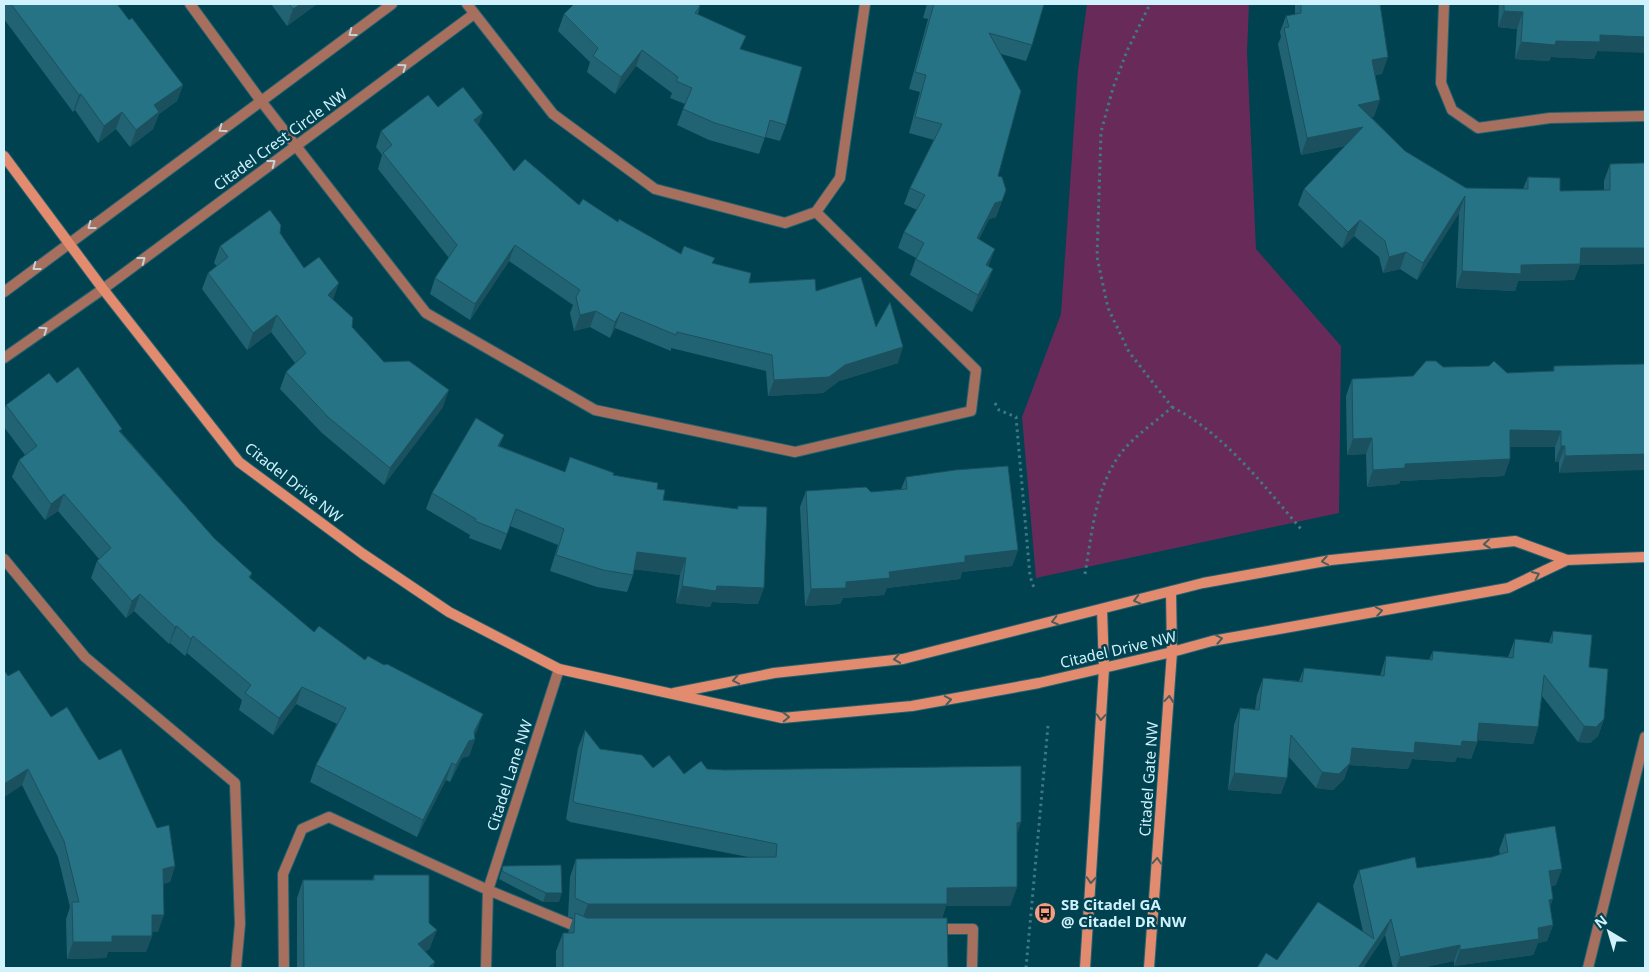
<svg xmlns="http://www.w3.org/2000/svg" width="1649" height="972" viewBox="0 0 1649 972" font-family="'Noto Sans',sans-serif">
  <rect width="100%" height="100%" fill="#004250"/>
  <path fill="#682a59" d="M1087,4h162l-2,48 9,197 85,97 -2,167 -303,65 -14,-161 39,-103 17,-244z"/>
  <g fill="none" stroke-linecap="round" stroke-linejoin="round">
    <g stroke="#25626f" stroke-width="12">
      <path id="lane" d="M190,4l71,97 165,212 169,97 200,42 176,-41 5,-41 -160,-158
        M4,559l81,98 150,126 5,141 -4,44
        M284,968l-1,-94 19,-45 27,-12 159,73"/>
    </g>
    <g stroke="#25626f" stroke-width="12">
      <path id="street" d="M467,4l86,110 102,75 130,34 31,-11 24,-34 25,-174
        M1444,4l-3,79 11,27 26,18 72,-10 95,-2
        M4,292l388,-288
        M4,358l99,-69 371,-275
        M488,890l94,39
        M934,929h39l-1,39
        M486,968l2,-78 71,-221
        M1588,968l57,-231"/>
    </g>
    <g stroke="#25626f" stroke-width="12">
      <path id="secondary" d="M4,156l99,133 136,173 124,92 86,58 110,57 223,49 130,-12 127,-23 133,-31 40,-11 296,-53 59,-28
        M674,693l100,-20 129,-14 300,-76 128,-23 184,-19 52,19 78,-3
        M1085,968l19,-299 -2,-60
        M1149,968l23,-316 -1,-61"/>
    </g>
    <path stroke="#407885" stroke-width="3" stroke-dasharray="2.5 4" stroke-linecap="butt" d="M995,403l4,7 17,7 14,159 4,12
      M1172,407c53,27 91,78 129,122
      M1085,574c7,-41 10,-86 36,-121 12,-16 36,-32 51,-46l-43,-55 -21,-44 -11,-51 4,-125 12,-44 14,-37 23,-47
      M1026,968l22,-242"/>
    <use href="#lane" stroke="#a76f5e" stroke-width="10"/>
    <use href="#street" stroke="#a76f5e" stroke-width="10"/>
    <use href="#secondary" stroke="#e38b6f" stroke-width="10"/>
  </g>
  <path fill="#226373" d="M4,4h113l12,16 54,65 -6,16 -18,13 -6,15 -23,18 -14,-18 -18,14 -23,-33 -2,2 -69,-93z
    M271,4h46l-30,22z
    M574,4h123l3,2 -2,8 43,35 45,76 -6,16 -15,-4 -6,17 -50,-14 -32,-15 8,-21 -15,-6 2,-5 -36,-27 -21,28 -28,-22 3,-10 -32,-31 6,-17z
    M927,4h117l-12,41 -6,16 -25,-7 -3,122 8,14 -10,27 -7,2 -10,20 10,27 -2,19 -15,27 -62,-37 6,-17 -18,-10 6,-16 13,-22 -13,-6 6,-16 24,-48 -25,-7 11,-41 -11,-3 19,-70 -5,-1z
    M1295,4h85l2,70 -7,1 -1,42h-3l34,34 61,37 57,1 5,-12 32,14 44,-1v-9l6,-17 35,-1v101l-65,1 -6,15 -56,1 -3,10 -59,-3 3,-75 -42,67 -17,-11 -17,4 -4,-16 -25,-21 -12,12 -44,-43 6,-16 41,-43 -44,9 -23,-111 3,-7 -1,-5 6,-16 9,-1z
    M1499,4h146l-48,47 -3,8 -43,-2 -2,4 -34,-2 2,-30 -19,-2z
    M438,107l40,18 36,46 65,34 39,17 63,32 31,9 37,20 67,8 60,36 22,36 -59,18 -16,12 -55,3 -2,-25 -95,-23v3l-56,-23 -5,10 -20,-11 -16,4 -4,-18 3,-8 -64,-44 -39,59 -40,-26 5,-16 14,-20 -71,-89 4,-14 -6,-8 5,-16z
    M280,233l24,35 29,32 19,27 32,35 59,45 -59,78 -62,-52 -42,-44 6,-17 9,-9 -24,-31 -24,18 -45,-61 6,-16 9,-7 -3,-3 6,-17z
    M1645,364l-86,109v-11h-4v-15h-45v12l-6,17 -104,5 -1,3 -32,3 -1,-33 -19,1 -1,-59 6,-17 61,-3 30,-9 64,6 46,-2 1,-5z
    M57,383l64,49 93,106 38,35 -2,5 64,54 51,28 19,5 99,49 -9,21 1,4 -6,17 -7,2 -12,24 -4,-2 -29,57 -107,-55 6,-17 21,-41 -41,-20 -23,31 -34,-25 3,-10 -55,-47 -2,3 -15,-13 -1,1 -35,-33 -8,7 -35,-40 6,-17 2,-2 -41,-48 -13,9 -33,-43 7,-17 6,-5 -21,-28v-16l2,-6z
    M500,446l65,26 5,-15 43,18 44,14 6,11 74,9 1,-3 20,98 -46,-2 -2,5 -34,-4 4,-28 -46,-6 -1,6 -6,17 -30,-5 -47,-16 8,-26 -48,-19 -9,24 -32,-12 1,-3 -44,-26 6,-16z
    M906,477l112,73 -6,16 -50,6 -2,7 -73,9 -3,7 -41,3 -3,6 -35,2 -5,-99 6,-16 65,1 30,-3z
    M1553,631l36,36 15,52 -6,17 -8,7 -12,-1 -36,-46 -4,31 -5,17 -55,-4 -7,19 -14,-2 -2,5 -43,-3 -4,10 -59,-4 -5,14 -11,11 -17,-2 -27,-31 -8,37 -53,-4 6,-65 6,-17 15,1 2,-14 6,-17 36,3 5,-13 76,8 6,-20 43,4 4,-9 75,6 7,-18 34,4z
    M4,670l4,6 43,41 48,43 58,68 18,38 -5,16 -7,2 -5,48h-6v4l-6,16h-38l-2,6 -39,1 -1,-40 4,-12 -12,-50 -36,-72 -18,12z
    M585,730l15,19 53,19 31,6 23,-5 310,65v53l-7,19h-64l-4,12 6,50h-392v-17l7,-18h5l5,-15 -5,-1 2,-40 6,-18 172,-2 -178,-35 -4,-3 12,-71z
    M1505,834l51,51 -5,1 -1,22 3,17 -6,16 -9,2 -5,12 -79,11v-5l-33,7h-28l-8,-33 -22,33h-106l20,-8 86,-28 -10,-46 6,-16 58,-2 75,-11 8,-3 -1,-4z
    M503,866l56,36h-16l-44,-23z
    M374,875l55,48 1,25 -5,4 8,16h-136v-70l6,-18h69z"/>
  <path fill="#1b505e" d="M301,4h16l-30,22 6,-17z
    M1504,11l19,1 -6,17 -19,-2z
    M1600,35l45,2v16l-48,-2 -3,8 -43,-2 -2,4 -34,-2 6,-17z
    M642,50l-6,16 -21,28 6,-17z
    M1388,57l-6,17 -16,2 6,-16z
    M183,85l-6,16 -18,13 -6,15 -23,18 6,-17 18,-25z
    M81,94l-6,16 -2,2 6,-17z
    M1380,100l-6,17 -22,4 6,-16z
    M122,112l-6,17 -18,14 6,-17z
    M483,113l-6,16 -3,-9z
    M1363,127l-6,16 -56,12 6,-17z
    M1006,190l-10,27 -7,2 -18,35 6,-16 18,-35z
    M1465,196l-6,17 -42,67 6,-17z
    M1360,220l-6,16 -12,12 6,-16z
    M515,245l-6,16 -39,59 5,-16z
    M1581,248h64v16l-65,1 -6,15 -56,1 -3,10 -59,-3 6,-17z
    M995,249l-6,16 -9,16 6,-16z
    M1406,252l-6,17 -17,4 6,-16z
    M993,269l-6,16 -15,27 6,-17z
    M339,283l-6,17 -5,-5z
    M596,311l-6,16 -16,4 6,-16z
    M621,312l-6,16 -5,10 5,-16z
    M277,315l-6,17 -24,18 6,-17z
    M903,347l-5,16 -59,18 -16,12 -55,3 6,-16z
    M449,390l-6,17 -59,78 6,-17z
    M1510,430l51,1 -6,16h-51z
    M504,435l-6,16v-5z
    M1372,438l-6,16 -19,1 6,-16z
    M1561,446h4l-6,16h-4z
    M1645,454v16l-86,3 6,-17z
    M1510,459l-6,17 -104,5 -1,3 -32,3 6,-17 32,-6z
    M64,494l-6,17 -13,9 6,-16z
    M1018,550l-6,16 -50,6 -2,7 -73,9 -3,7 -41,3 -3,6 -35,2 6,-17 78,-17 76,-16z
    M637,552l49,6 -6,17 -49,-6z
    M682,586h35l47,2 -6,16 -46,-2 -2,5 -34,-4z
    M140,594l-6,17 -8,7 6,-17z
    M177,626l-7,17 -1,1 6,-17z
    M193,636l-6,17 -2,3 6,-17z
    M302,687l-6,17 -23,31 6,-17z
    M483,714l-6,17 -5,9 3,-1 -6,17 -7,2 -12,24 6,-17z
    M1604,719l-6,17 -8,7 -12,-1 6,-16z
    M1479,723l59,4 -5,17 -60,-4z
    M1462,741l15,1 -6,17 -14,-2 -2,5 -43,-3 -4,10 -59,-4 -5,14 -11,11 -17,-2 6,-16 30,-24 63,-6z
    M452,763l-6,17 -29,57 6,-17z
    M28,769l-6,16 -18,12v-13z
    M1234,773l53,5 -6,16 -53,-4z
    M1021,822l-6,19 2,-18z
    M175,866l-5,16 -13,3 6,-16z
    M1562,869l-6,16 -13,2 6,-16z
    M1017,887l-7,19h-64l-6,16h-359l7,-18 359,-16z
    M546,893h16l-3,9h-16z
    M1553,899l-6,17 2,-16z
    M152,915h12l-6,17h-12z
    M1391,919l-6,16 -22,33h-5z
    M1553,925l-6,16 -9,2 -5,12 -79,11 6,-16 78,-22z
    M437,930l-7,18 -18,14 6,-18z
    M112,936h40l-6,16h-38l-2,6 -39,1 6,-17z
    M1460,945l-6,16 -33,7h-25l4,-11z
    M435,962l-2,6h-4v-1z"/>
  <path fill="#277386" stroke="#1b505e" d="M11,4h106l12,16 3,-2 51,67 -29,20 5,7 -23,18 -14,-18 -18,14 -23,-32 -2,1z
    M289,4h12l-8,5z
    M574,4h123l3,2 -5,7 51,23 -6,13 62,18 -16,58 -16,-5 -5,18 -50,-15 -32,-14 9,-21 -16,-7 2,-4 -36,-27 -21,27 -28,-21 5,-8 -34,-34z
    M934,4h110l-12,41 -43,-12 32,58 -23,85 4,1 4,13 -4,11 -7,2 -18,35 18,11 -9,16 7,4 -15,26 -62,-36 8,-16 -20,-11 21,-37 -15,-7 32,-64 -27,-7 11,-42 -11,-3z
    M1301,4h79l8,53 -16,3 8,40 -22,5 47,46 61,37 62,1v-12l32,1v13l50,-1v-26l35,-1v85h-64l-1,16 -59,1v9l-59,-3 3,-75 -42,67 -17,-11 -17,5 -4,-16 -25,-21 -12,12 -44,-43 59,-62 -56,11 -23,-110 5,-1 -3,-11 15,-3z
    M1504,4h141v33l-45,-2v7l-44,-1 -1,4 -34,-3 2,-30 -19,-1z
    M463,87l20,26 -9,7 40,51 11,-12 54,46 4,-6 35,23 1,-3 62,35 3,-8 31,12 -3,5 39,10 -2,10 66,-4 1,12 45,-14 15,50 14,-25 13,45 -58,18 -16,12 -55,3 -2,-25 -95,-23 -1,3 -55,-23 -6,10 -19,-11 -16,4 -4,-18 4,-7 -65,-45 -40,59 -40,-26 22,-33 -74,-92 9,-8 -11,-14 47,-36 10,12z
    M270,210l11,15 -1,8 24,35 15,-11 20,26 -11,12 25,23 -1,9 32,35 25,-1 40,29 -59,78 -62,-51 -42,-45 20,-19 -29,-38 -24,18 -45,-60 20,-16 -8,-11z
    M1426,361h10l7,6 46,-1 5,-5 13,12 47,-2v-5l91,-2v90l-80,2v-10h-4v-15l-51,-1v29l-105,5v4l-32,2 -1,-32 -19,1 -1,-60 61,-3z
    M78,367l44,62 -3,2 95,107 38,35 -3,4 65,55 5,-6 46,34 3,-4 16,9 3,-1 96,50 -9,18 1,7 -6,2 -13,24 -4,-2 -29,57 -107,-55 30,-57 -44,-21 -23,31 -34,-25 6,-8 -58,-49 -2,3 -14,-13 -2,1 -35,-33 -8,7 -35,-40 14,-13 -47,-54 -13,10 -32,-44 18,-14 -31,-41 43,-32 8,10z
    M476,418l28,17 -6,11 67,26 5,-15 44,16 -1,2 45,8 -1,6 8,1 -2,10 75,9v-3l29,1 -3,81 -47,-2 -1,5 -34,-5 4,-28 -49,-6 -4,23 -30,-5 -47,-15 8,-26 -48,-20 -9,25 -32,-13 1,-2 -44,-26z
    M1008,466l10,84 -53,6v6l-76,10 1,6 -44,4v6l-35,1 -5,-98 60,-4 5,5 36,-3 -1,-12 49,-7z
    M1553,631l39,4 -3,32 19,2 -4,50 -8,8 -12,-1 -40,-51 -6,52 -59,-4 -2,19 -15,-1 -1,5 -46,-4 -1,11 -62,-5 -2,15 -11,11 -17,-2 -31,-37 -4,43 -53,-5 6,-65 19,2 4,-32 39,4 2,-14 80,8 2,-20 46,4 1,-9 80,7 2,-19 37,4z
    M4,670l4,6 11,-6 32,47 16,-10 32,53 22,-11 36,79 12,-3 6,41 -12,3 1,46h-12v21h-40v6h-39l-1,-40h7l-15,-61 -36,-72 -24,15z
    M585,730l15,19 42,6 11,13 16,-13 15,19 17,-13 6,8 17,1 297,-4v56l-4,1v64l-70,1v16h-359l-13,-6 1,-39 200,-2 1,-13 -201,-41 -3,-2z
    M1555,826l7,43 -13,2 4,28 -4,1 4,25 -15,3 1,11 -79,11v-5l-60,12 -9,-38 -33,49h-101l9,-15 11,7 41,-58 56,37 -15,-69 56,-13 2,11 75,-11 16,-5 -3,-18z
    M561,865l1,28h-16l-44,-22 1,-5z
    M374,875h55v48l8,7 -19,14 17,18 -6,5v1h-125l-1,-88h71z
    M575,913l12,5h360l1,50h-385v-35h11z"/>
  <defs><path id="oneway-chevron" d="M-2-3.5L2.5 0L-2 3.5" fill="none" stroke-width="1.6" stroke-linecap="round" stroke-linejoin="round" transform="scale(1.25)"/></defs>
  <g stroke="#c5d1d5">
    <use href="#oneway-chevron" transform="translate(352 33) rotate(143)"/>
    <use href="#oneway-chevron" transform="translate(403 67) rotate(-36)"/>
    <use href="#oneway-chevron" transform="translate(222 129) rotate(144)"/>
    <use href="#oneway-chevron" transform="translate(272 163) rotate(-37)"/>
    <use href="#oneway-chevron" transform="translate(91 226) rotate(143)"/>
    <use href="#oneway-chevron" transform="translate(142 260) rotate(-37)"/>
    <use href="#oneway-chevron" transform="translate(36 267) rotate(143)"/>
    <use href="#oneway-chevron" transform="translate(44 330) rotate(-35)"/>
  </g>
  <g stroke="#4f5c5b">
    <use href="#oneway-chevron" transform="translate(1487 544) rotate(174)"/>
    <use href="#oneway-chevron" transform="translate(1325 561) rotate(170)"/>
    <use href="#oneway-chevron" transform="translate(1536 575) rotate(-25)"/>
    <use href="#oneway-chevron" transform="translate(1137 600) rotate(165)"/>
    <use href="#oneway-chevron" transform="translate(1379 611) rotate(-10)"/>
    <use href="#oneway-chevron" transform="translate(1055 621) rotate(166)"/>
    <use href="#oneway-chevron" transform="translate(1219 639) rotate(-11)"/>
    <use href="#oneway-chevron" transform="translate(897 659) rotate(172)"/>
    <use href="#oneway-chevron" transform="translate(736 680) rotate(169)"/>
    <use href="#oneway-chevron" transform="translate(1169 699) rotate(-85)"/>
    <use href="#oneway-chevron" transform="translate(948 700) rotate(-10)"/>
    <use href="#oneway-chevron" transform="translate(786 717) rotate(-1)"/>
    <use href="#oneway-chevron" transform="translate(1101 717) rotate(94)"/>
    <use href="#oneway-chevron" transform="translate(1157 861) rotate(-86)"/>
    <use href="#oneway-chevron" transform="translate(1091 880) rotate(94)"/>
  </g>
  <defs>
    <g id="bus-disc" transform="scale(1.125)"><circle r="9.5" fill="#f39f85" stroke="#004250"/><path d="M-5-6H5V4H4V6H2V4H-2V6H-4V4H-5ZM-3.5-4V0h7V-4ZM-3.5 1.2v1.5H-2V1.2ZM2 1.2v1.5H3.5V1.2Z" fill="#111"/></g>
  </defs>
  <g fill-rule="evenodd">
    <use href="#bus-disc" x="1045" y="913"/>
  </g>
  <g text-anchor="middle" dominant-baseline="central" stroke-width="5" stroke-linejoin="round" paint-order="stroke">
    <g font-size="15" fill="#cff2fd" stroke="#004250">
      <text transform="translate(280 139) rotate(-36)">Citadel Crest Circle NW</text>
      <text transform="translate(294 482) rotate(38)">Citadel Drive NW</text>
      <text transform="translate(1118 649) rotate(-13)">Citadel Drive NW</text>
      <text transform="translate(509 775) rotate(-72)">Citadel Lane NW</text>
      <text transform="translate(1148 779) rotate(-86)">Citadel Gate NW</text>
    </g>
    <g font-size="15" font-weight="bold" fill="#cff2fd" stroke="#004250" text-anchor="start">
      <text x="1061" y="904">SB Citadel GA<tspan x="1061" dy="17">@ Citadel DR NW</tspan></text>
    </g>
  </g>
  <rect width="1649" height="972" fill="none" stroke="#cff2fd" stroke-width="10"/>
  <g transform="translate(1609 932) rotate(322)" stroke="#004250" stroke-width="4" paint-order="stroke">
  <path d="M0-4L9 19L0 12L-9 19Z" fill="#cff2fd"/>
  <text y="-8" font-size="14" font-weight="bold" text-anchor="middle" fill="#cff2fd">N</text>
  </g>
</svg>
